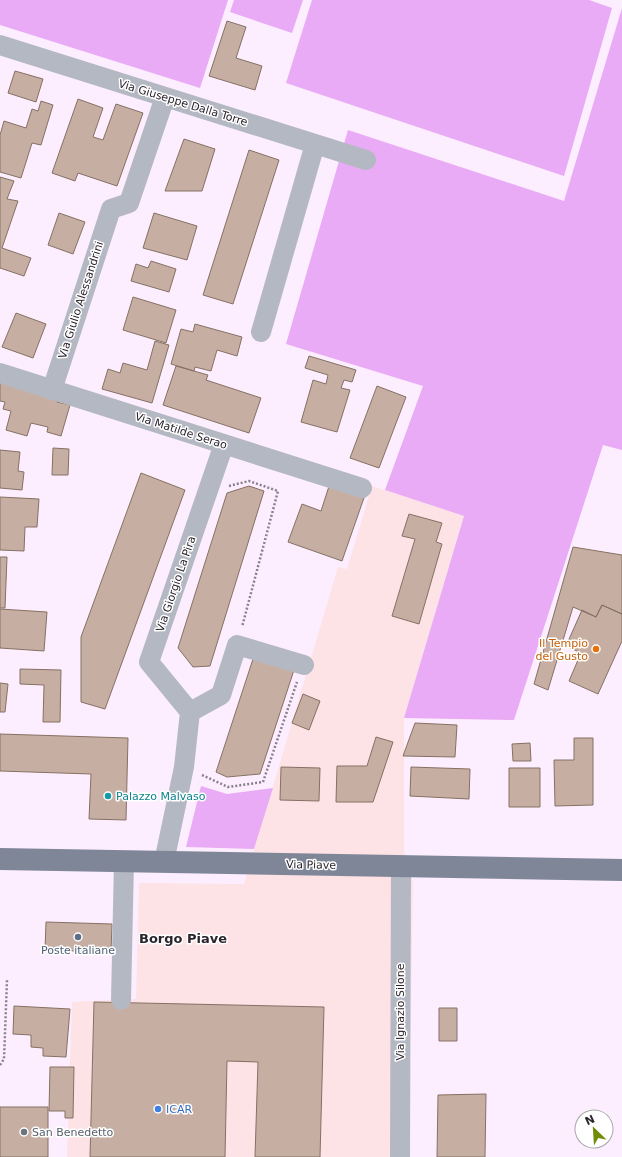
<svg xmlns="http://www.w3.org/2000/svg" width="622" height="1157" viewBox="0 0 622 1157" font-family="'DejaVu Sans',sans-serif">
  <rect width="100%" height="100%" fill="#fceefe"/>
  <path fill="#fde2e6" d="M372,486l92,30 -60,202v134l9,30 -5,275h-341l5,-155 64,-3 3,-116 105,1 94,-317 9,2z"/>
  <path fill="#e9abf5" d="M0,0h228l-28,88 -200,-63z
    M234,0h69l-11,33 -62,-21z
    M312,0h277l23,8 -48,168 -278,-93z
    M622,8v442l-19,-5 -89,275 -110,-2 60,-202 -79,-26 38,-104 -137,-42 62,-214 216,71z
    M201,786l26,8 46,-6 -19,61 -68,-2z"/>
  <path fill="#c6afa2" stroke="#867064" d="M227,21l19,6 -10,31 26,8 -7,24 -46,-14z
    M15,71l28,8 -7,23 -28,-9z
    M78,99l25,9 -10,29 10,3 13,-36 27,9 -26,73 -39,-13 -3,8 -23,-8z
    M41,101l12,4 -12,40 -9,-2 -11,35 -21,-6v-37l4,-14 22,7 6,-19 6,2z
    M184,139l31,10 -13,42h-37z
    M249,150l30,10 -46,144 -30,-9z
    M0,177l14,4 -7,18 11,2 -16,47 29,10 -7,18 -24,-8z
    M59,213l26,9 -12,32 -25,-9z
    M154,213l43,13 -10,34 -44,-12z
    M151,261l25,8 -7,23 -38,-11 5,-17 12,4z
    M133,297l43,13 -10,33 -43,-13z
    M16,313l30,11 -13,34 -31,-11z
    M195,324l47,13 -5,19 -20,-6 -6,21 -16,-4 -1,4 -23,-7 10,-35 12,3z
    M155,341l14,4 -17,58 -50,-14 6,-20 12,4 3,-10 24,7z
    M309,356l47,14 -4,12 -8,-2 -3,8 9,2 -13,42 -36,-10 12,-42 13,4 2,-9 -23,-7z
    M176,366l32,9 -2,5 55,18 -12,35 -86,-28z
    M0,377l59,17 -2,8 13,3 -9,31 -14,-4 1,-5 -17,-4 -4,13 -21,-6 5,-19 -8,-2 2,-7 -5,-1z
    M377,386l29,11 -27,71 -29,-10z
    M53,448l16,1 -1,26h-16z
    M0,450l20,2 -2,19 6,1 -2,18 -22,-2z
    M141,473l44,17 -80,219 -24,-7v-65z
    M331,480l35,12 -24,69 -54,-19 14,-38 19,7z
    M249,486l15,5 -54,175 -17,1 -15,-19 49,-155z
    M0,497l39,2 -2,28h-12l-1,24 -24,-1z
    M409,514l33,9 -6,19 6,2 -23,80 -27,-8 23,-77 -13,-3z
    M573,547l49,8v59l-20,-9 -6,12 -23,-10 -25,83 -14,-6z
    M0,557h7l-2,51h-5z
    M602,605l20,9v27l-24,53 -29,-13 12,-28 -15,-7 16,-36 14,7z
    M0,609l47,3 -3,39 -44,-3z
    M253,659l41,11 -34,104 -33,3 -11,-5z
    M20,669l41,1 -1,52h-17l1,-37 -24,-1z
    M0,683l8,1 -3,28h-5z
    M303,694l17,7 -11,29 -17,-7z
    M415,723l42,2 -2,32 -52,-1z
    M0,734l128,4 -2,82 -37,-1 2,-45 -91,-3z
    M376,737l17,5 -20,60h-37l1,-36h30z
    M574,738h19v67l-38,1 -1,-46h20z
    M530,743l1,18h-18l-1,-17z
    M281,767l39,1 -1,33 -39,-1z
    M411,767l59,2 -1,30 -59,-3z
    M509,768h31v39h-31z
    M46,922l66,2 -1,28 -66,-2z
    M94,1002l230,5 -4,150h-65l3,-95 -31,-1 -2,96h-135z
    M14,1006l56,3 -4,48 -23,-1v-8l-12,-1v-12l-18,-1z
    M439,1008h18v33h-18z
    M50,1067h24l-1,51h-8v-7h-16z
    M486,1094l-1,63h-48l1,-62z
    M0,1107h48v50h-48z"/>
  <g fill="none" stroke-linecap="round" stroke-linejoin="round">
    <path stroke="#8a808c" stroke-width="2.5" stroke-dasharray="2 2" stroke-linecap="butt" d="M229,486l20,-5 29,10 -36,136
      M202,775l26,12 35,-5 34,-100
      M0,1065l4,-6 3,-79"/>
    <path stroke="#b4b8c2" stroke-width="20" d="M0,45l366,115
      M261,332l54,-188
      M0,373l362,115
      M52,390l59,-181 18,-6 36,-106
      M190,712l31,-17 16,-50 67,20
      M164,862l20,-95 6,-55 -41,-50 75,-218
      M121,1000l3,-139
      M400,1157l1,-291"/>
    <path stroke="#7f8698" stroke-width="22" d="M0,859l622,11"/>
  </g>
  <circle fill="#e8710a" stroke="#fff" stroke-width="1.5" cx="596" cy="649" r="4"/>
  <circle fill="#0f9aa8" stroke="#fff" stroke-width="1.5" cx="108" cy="796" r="4"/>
  <circle fill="#5c6f8a" stroke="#fff" stroke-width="1.5" cx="78" cy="937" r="4"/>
  <circle fill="#3f7fe0" stroke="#fff" stroke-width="1.5" cx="158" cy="1109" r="4"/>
  <circle fill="#6b7280" stroke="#fff" stroke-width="1.5" cx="24" cy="1132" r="4"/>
  <g text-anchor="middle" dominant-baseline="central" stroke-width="3" stroke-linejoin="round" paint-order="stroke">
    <g font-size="11" fill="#2a242c" stroke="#fff">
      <text transform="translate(183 103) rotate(17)">Via Giuseppe Dalla Torre</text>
      <text transform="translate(81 300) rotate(-72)">Via Giulio Alessandrini</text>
      <text transform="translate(181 431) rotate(18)">Via Matilde Serao</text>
      <text transform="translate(176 584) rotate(-71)">Via Giorgio La Pira</text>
      <text transform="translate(311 865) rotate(1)">Via Piave</text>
      <text transform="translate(400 1012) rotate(-90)">Via Ignazio Silone</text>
    </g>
    <g font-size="11" fill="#c56008" stroke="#fff" text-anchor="end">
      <text x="588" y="643">Il Tempio<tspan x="588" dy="13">del Gusto</tspan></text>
    </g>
    <g font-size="11" fill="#0d838f" stroke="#fff" text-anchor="start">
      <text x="116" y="796">Palazzo Malvaso</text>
    </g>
    <g font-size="11" fill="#4e5e75" stroke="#fff">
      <text x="78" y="950">Poste italiane</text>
    </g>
    <g font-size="11" fill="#366cbe" stroke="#fff" text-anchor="start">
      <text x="166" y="1109">ICAR</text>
    </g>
    <g font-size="11" fill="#5b616d" stroke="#fff" text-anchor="start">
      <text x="32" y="1132">San Benedetto</text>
    </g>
    <g font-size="13" font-weight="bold" fill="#2a242c" stroke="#fff">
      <text x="183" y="938">Borgo Piave</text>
    </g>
  </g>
  <g transform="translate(594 1129) rotate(335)"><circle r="19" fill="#ffffff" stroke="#aaa7ab"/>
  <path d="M0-3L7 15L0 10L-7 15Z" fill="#718c04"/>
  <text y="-6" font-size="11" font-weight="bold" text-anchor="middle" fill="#2a242c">N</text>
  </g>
</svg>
